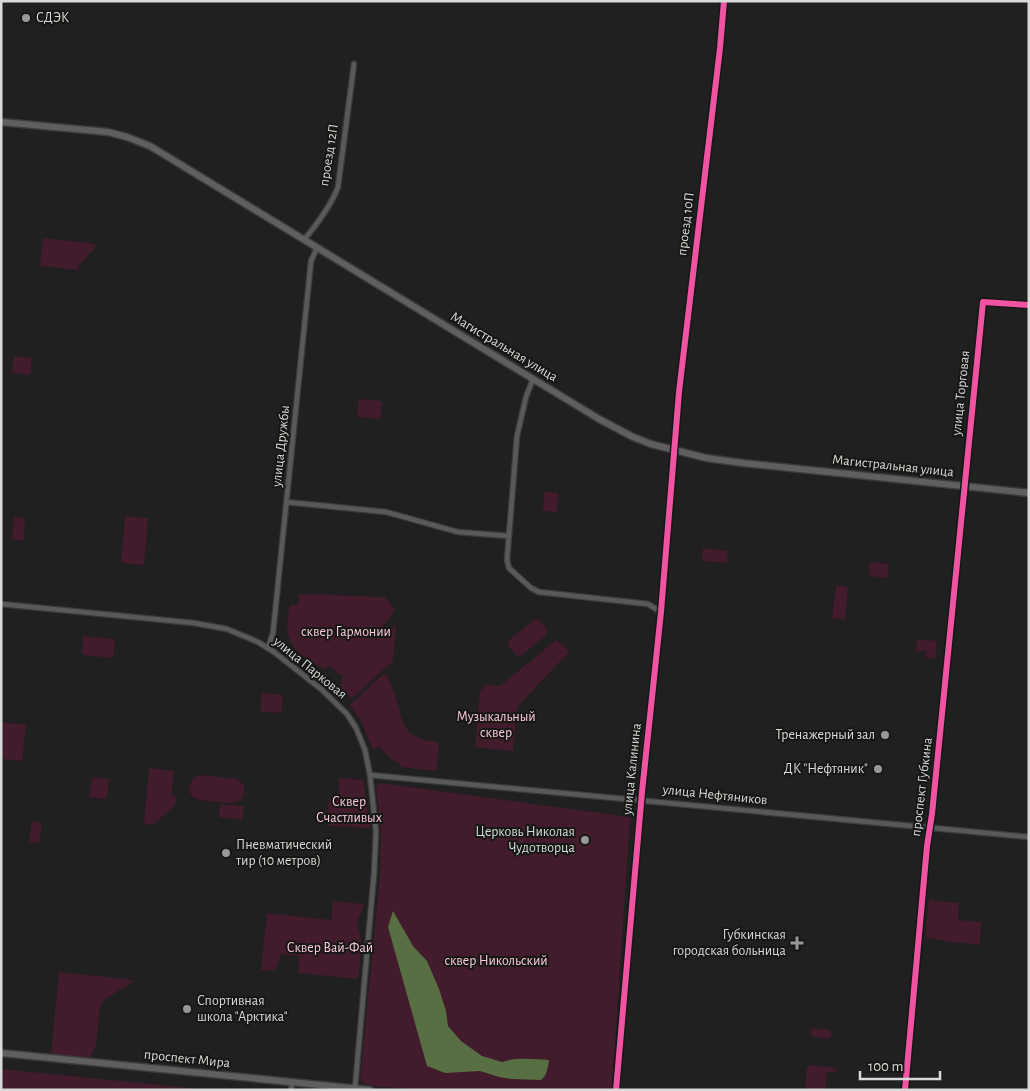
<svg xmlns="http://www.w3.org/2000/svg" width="1030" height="1091" viewBox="0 0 1030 1091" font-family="'Alegreya Sans',sans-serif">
  <rect width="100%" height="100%" fill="#1f201f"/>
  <path fill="#421b2c" d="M43,238l53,6 -1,4 -17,18v4l-38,-4z
    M14,356l18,2 -2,17 -18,-2z
    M359,399l23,2 -2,18 -23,-2z
    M544,492l14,1 -1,19 -14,-1z
    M125,516l23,2 -4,47 -23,-2z
    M14,517l11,1 -1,21 -2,2 -10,-2z
    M703,548l25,3 -1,12 -25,-2z
    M870,562l19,2 -1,14 -19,-2z
    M836,585l12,2 -3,33 -13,-2z
    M304,594l81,3 10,13 -12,16 7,5 6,-7 -3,37 -42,38 -11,-13 3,-9 -14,-11 -5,3c-14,-8 -34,-18 -36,-36 -2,-9 0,-19 2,-28l9,-1v-9z
    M535,619l4,1 8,10v4l-25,21 -5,1 -9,-11v-4z
    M83,636l32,3 -2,19 -31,-3z
    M917,639l20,2 -2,18 -10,-2 1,-6h-10z
    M556,640l14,11 -53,56 -4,44 -38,-4 5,-56 6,-7 14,2z
    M384,673l3,2 9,23 7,25 7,10 13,7 16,2 -3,29 -35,-4 -1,-3c-8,-4 -15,-10 -20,-17l-4,1h-4l-11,-27 -11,-16z
    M262,693l21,2 -2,18 -21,-2z
    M1,722l25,3 -4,36 -21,-2z
    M149,768l24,3 1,3 -3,20 5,3 -1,8 -22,20 -9,-1z
    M200,775l37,4 7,6c4,21 -14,18 -27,17 -6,-1 -14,-1 -20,-3 -13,-6 -8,-20 3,-24z
    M92,777l17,2 -2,20 -18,-2z
    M339,778l24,2 7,47 -1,1 -39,-2 -3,-2 2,-25 10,-3z
    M380,783l250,34 -18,273h-188l-57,-4 -7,-6 20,-204 1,-44 -5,-45z
    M220,804l24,2 -2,14 -23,-3z
    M32,821l10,2 -3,20 -10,-1z
    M929,900l30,3 -1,17 23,2 -1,23 -22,-3 -4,1 -29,-6z
    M333,901l30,3 1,1 -4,11h-1l-2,12 2,1 3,16 -4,34 -60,-6 1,-17 -18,-2 -6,17 -14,-1 6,-57 64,7z
    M59,972l67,7 8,2 -30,19 -4,6 -4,40 -7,13 -38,-5z
    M814,1028l15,2 3,2v3l-4,4 -15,-2 -3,-5 1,-3z
    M811,1065l25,3 -1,4h-8l-2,18h-20l2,-23z
    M1,1069l210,21h-210z"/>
  <path fill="#576f43" d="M393,911l20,35 14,15 12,28 7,22 2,15 13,15 21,15 20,6c14,-5 32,-3 47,-2 -1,7 -2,16 -8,20l-30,-1 -12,-2 -19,-6 -35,2 -18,-7 -39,-139z"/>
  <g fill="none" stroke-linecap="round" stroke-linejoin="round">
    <g stroke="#3a3c3a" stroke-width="7">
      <path id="street" d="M304,240c13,-16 27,-34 34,-53l16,-123
        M533,379l-7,18 -9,39 -10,124 2,8 22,20 8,4 109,12 13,8
        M286,502l100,10 72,20 51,4
        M1,604l193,19 33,6 31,13 16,10 47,37 26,25 9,14 9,22 5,25 6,57 -2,42 -19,214
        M268,648l5,-15 38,-372 6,-13
        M370,775l659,62
        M291,1090l1,-8
        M616,1090l26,-298 19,-180 18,-220 41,-344 4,-47
        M905,1090l22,-244 5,-32 51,-512 46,3"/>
    </g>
    <g stroke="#3a3c3a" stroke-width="9">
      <path id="secondary" d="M1,122l107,10 19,5 23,9 449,273 34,18 18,7 55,14 37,5 286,30
        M1,1053l369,37"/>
    </g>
    <use href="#street" stroke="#585958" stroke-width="4.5"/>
    <use href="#secondary" stroke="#605e5e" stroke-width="6"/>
    <g stroke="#161815" stroke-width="9">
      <path id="cycleway" d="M616,1090l26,-298 19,-180 18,-220 41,-344 4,-47
        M905,1090l22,-244 5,-32 51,-512 46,3"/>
    </g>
    <use href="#cycleway" stroke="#f153a3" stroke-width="6"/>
  </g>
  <g fill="#979997" stroke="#161815" stroke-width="2">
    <circle cx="26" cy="18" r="5"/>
    <circle cx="885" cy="735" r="5"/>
    <circle cx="878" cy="769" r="5"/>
    <circle cx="585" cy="840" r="5"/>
    <circle cx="226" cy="853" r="5"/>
    <path d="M794.5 935.5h5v5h5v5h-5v5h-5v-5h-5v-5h5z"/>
    <circle cx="187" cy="1009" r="5"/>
  </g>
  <g text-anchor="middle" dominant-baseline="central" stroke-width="4" stroke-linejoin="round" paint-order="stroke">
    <g font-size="14" fill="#d8dad7" stroke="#161815" text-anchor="end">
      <text x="36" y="18" text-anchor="start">СДЭК</text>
      <text x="875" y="735">Тренажерный зал</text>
      <text x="868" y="769">ДК "Нефтяник"</text>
      <text x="575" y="832">Церковь Николая<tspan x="575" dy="16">Чудотворца</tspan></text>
      <text x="236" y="845" text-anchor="start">Пневматический<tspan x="236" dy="16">тир (10 метров)</tspan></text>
      <text x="786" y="935">Губкинская<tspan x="786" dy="16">городская больница</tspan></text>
      <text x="197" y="1001" text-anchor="start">Спортивная<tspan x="197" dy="16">школа "Арктика"</tspan></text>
    </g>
    <g font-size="14" fill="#d8dad7" stroke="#161815">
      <text transform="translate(329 155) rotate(-81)">проезд 12П</text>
      <text transform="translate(686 224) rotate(-83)">проезд 10П</text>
      <text transform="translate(504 347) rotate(31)">Магистральная улица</text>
      <text transform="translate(961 393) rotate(-84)">улица Торговая</text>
      <text transform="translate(281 446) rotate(-84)">улица Дружбы</text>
      <text transform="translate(893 466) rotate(6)">Магистральная улица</text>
      <text transform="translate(310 668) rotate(39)">улица Парковая</text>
      <text transform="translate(632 769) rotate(-84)">улица Калинина</text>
      <text transform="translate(922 787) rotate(-83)">проспект Губкина</text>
      <text transform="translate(715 795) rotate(6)">улица Нефтяников</text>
      <text transform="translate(187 1059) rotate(6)">проспект Мира</text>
    </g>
    <g font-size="14" fill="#fcc7d9" stroke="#161815">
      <text x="346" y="632">сквер Гармонии</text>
      <text x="496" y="717">Музыкальный<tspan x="496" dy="16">сквер</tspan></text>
      <text x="349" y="802">Сквер<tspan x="349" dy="16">Счастливых</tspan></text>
      <text x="330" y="948">Сквер Вай-Фай</text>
      <text x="496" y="961">сквер Никольский</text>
    </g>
  </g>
  <rect width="1030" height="1091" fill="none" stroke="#d8dad7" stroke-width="5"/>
  <path d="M860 1071v8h80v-8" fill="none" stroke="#d8dad7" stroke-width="2.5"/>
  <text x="868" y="1071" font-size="15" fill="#d8dad7" stroke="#161815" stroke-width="4" paint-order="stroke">100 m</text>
</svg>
